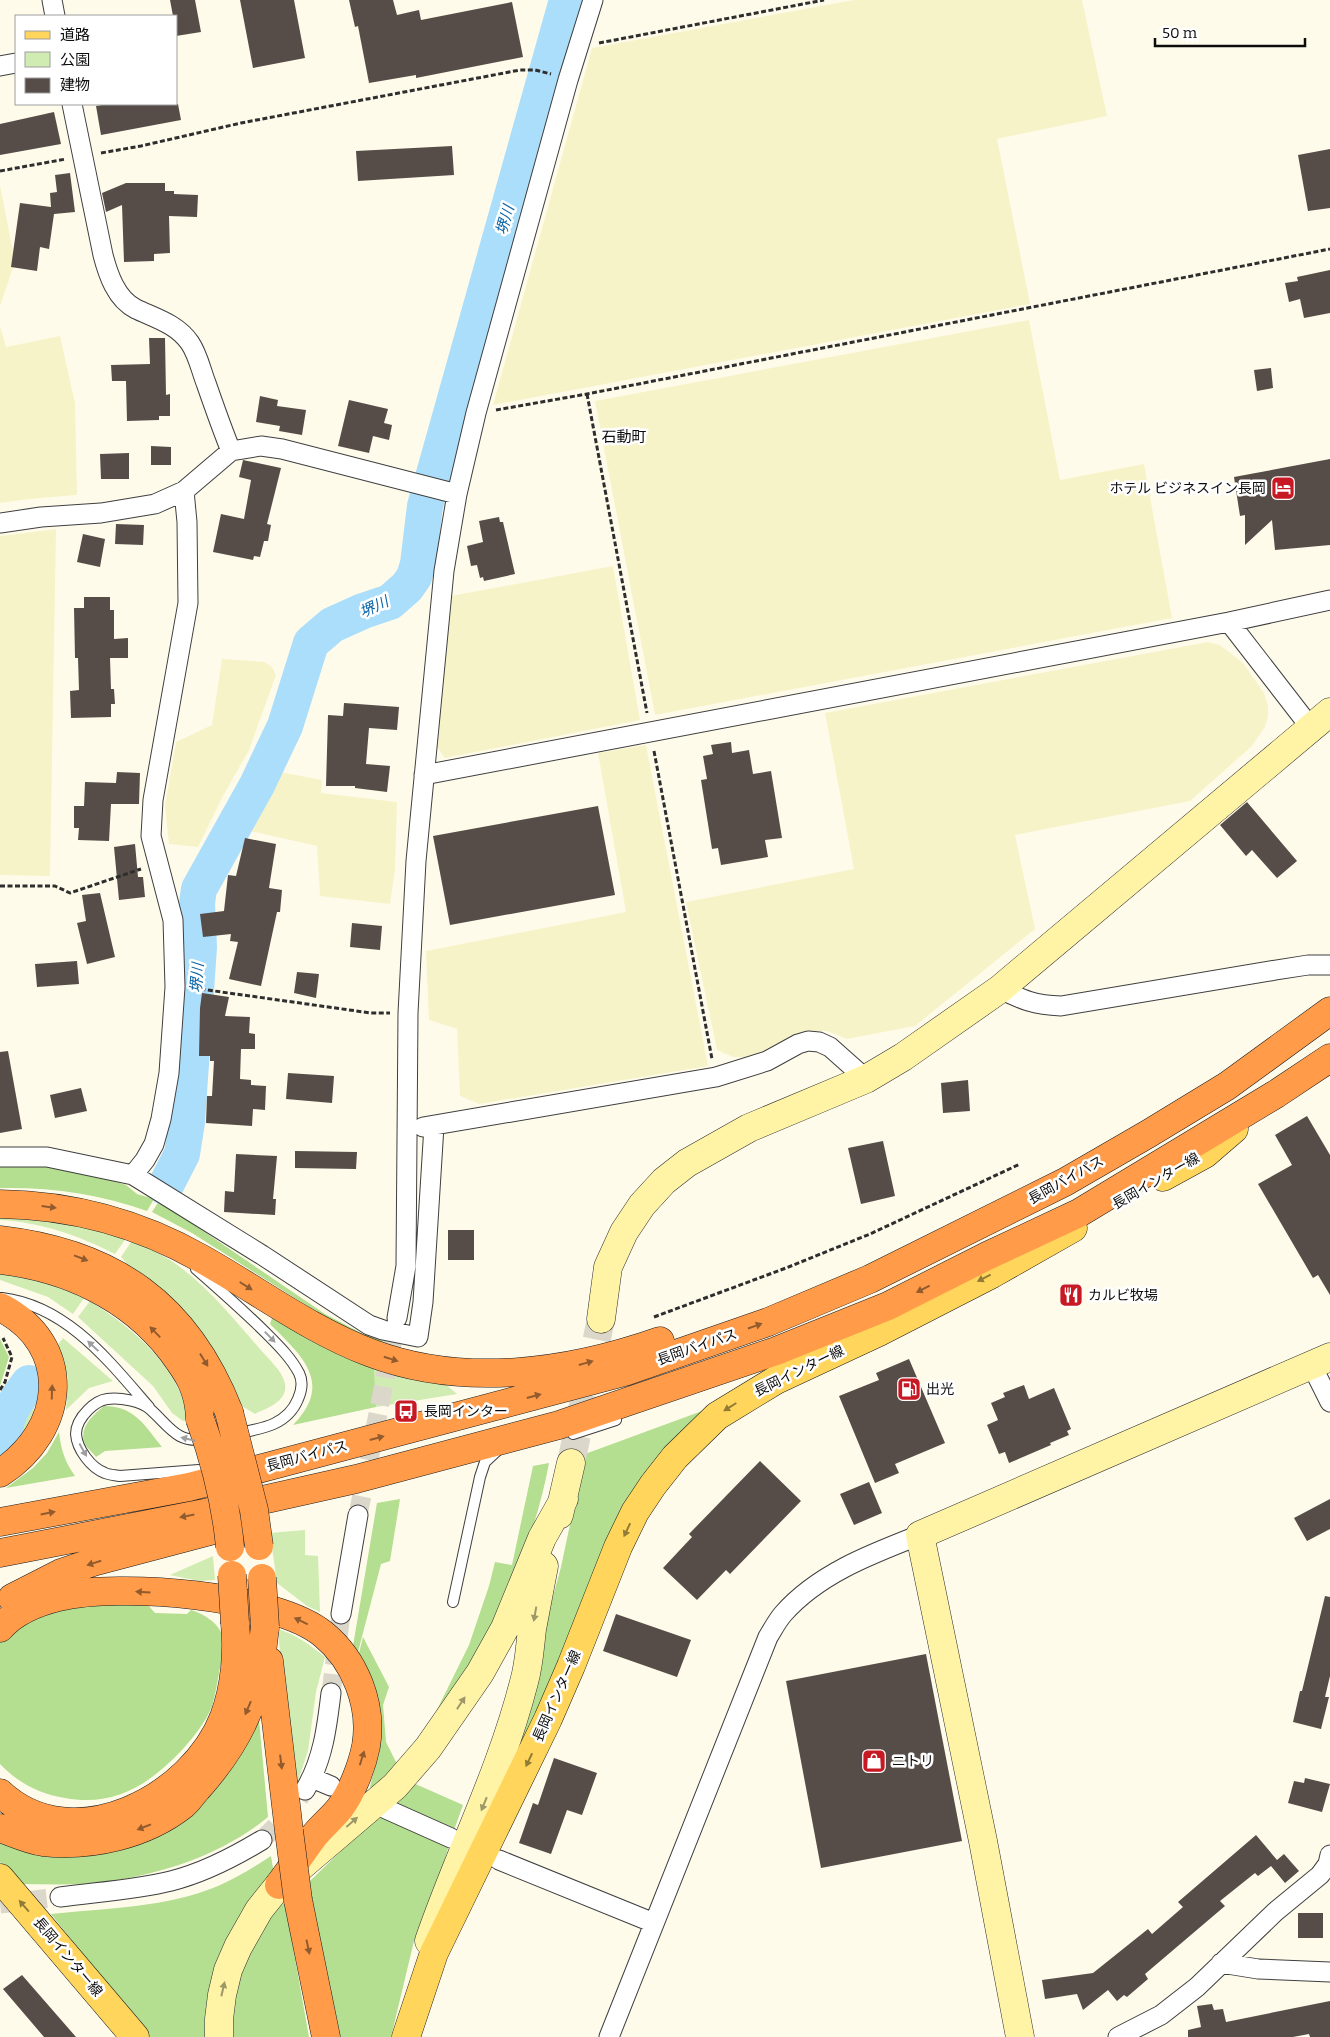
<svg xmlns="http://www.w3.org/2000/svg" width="1330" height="2037" viewBox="0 0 1330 2037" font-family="Bitter,'Noto Sans JP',serif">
  <rect width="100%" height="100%" fill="#fffbeb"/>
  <path fill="#f7f3c9" d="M854,0h228l25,116 -110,23 33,165 -537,101 99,-357z
    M0,185l15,77 -15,44z
    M1029,320l31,160 84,-16 28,154 -517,97 -60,-314z
    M0,326l6,21 54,-11 15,67 2,92 -48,4 -29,4z
    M56,529l-6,347 -50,-1v-339z
    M613,566l27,154 -195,38 -11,-15 17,-147z
    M1208,642l12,3 23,18 21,30 4,13v10l-3,11 -14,20 -61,54 -175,34 20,94 -120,97 -68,13 -20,-8h-14l-16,3 -22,13 -26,10h-16l-16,-7 -31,-148 168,-33 -29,-156z
    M222,659l43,3 7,5 4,8 -27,75 -27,48 -22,45 -2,4 -29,-3 -4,-38 11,-64 36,-17z
    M646,745l62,321 -229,38 -19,-8 -3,-67 -28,-9 -3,-69 200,-39 -28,-159z
    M280,772l42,8 -1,13 76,9 -2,67 -5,35 -70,-8 -3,-50 -71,-16z"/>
  <path fill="#d1ecb2" d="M0,1215l40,1 87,21 -12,17c-35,-18 -75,-32 -115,-34z
    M133,1239c12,7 25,14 37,21 35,23 63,58 90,89 8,10 23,22 25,35 3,17 -17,24 -30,30l-13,-8 -91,-115 -30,-34z
    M0,1273l52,12 32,13 -11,16 -25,-17 -48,-17z
    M90,1301c53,35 79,59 103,119l-10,1 -11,-8 -19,-27 -75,-69z
    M63,1338l50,43 -24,7 -23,22 2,-33 -11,-31z
    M374,1364l70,19 13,11 -81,13z
    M37,1380c-1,33 -5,44 -29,69 -4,-34 9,-45 29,-69z
    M305,1530v25l13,1 2,56 -13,-6 -30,-23 -7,-50z
    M213,1556l2,24 -16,1 -29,-6z
    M278,1629c19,6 32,16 47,28l-9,35 -8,59 -11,33 -6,1z"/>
  <path fill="#b4de90" d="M0,1164l68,3 58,18 11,9 17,5 -7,12c-47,-17 -97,-24 -147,-23z
    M159,1201l166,113 38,20 33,11 -1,3 -32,-12 -38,-19 -133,-84 -40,-21z
    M272,1318l102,46 2,43 -83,18c41,-42 9,-69 -23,-101z
    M0,1339l9,18 -9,29z
    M104,1406c31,0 41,20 58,41l-57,4 -9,6c-3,-4 -9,-9 -11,-13 -7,-16 8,-29 19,-38z
    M702,1411l1,2 -46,46 -164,358 68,-250 24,-113z
    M59,1432c2,18 6,30 16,44l-69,12 27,-20 14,-15z
    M549,1463c-13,72 -48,157 -88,218 -10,16 -22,31 -33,47l41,-83 20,-59 6,-24 17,3 21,-99z
    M400,1499l-10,62 -9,3 -23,88 -5,-6 24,-143z
    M100,1603l47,1 8,9 32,1 4,-4c11,3 28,13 31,25 3,12 -1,27 -3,38 -2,11 -4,23 -7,33 -6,16 -19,32 -30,44 -33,35 -68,57 -117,48 -25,-4 -47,-15 -65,-34v-124l45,-28z
    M363,1637l26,50 -6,18 3,37 10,20 -2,9 -22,18 -2,-2c3,-14 8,-28 10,-42 5,-33 -5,-64 -21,-92z
    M258,1709l10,108c-43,36 -102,56 -157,64 -30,5 -62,3 -92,3l-19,-22v-19l67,11z
    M411,1782l52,23 -9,25 -60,-28z
    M378,1815l71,30 -13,44 -22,52 -23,96h-53l-29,-155z
    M271,1856l4,24 -60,90 -8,33 -1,34h-57l-98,-123c55,-6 115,-6 167,-28 18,-8 36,-19 53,-30z
    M285,1902l24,135h-80l6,-61 38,-64z"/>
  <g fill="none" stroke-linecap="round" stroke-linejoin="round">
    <path stroke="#abdefb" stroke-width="36" d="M165,1187l17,-33 5,-32 12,-175 -2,-44 2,-14 58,-104 28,-59 26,-83 21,-18 31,-14 27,-9 17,-15 7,-10 4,-13 7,-58 142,-506
      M3,1453c0,-33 7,-45 26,-70"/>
  </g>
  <path fill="#564d48" d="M170,0h25l6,32 -25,4v-20h-3z
    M240,0h54l11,58 -52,10z
    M349,0h44l4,15 22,-5 2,10 91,-18 11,55 -107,21v-3l-47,8 -11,-57 -3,1z
    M108,104h70l3,16 -80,15 -5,-29z
    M54,112l7,32 -61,11v-31z
    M452,146l2,29 -96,6 -2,-30z
    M1330,149v59l-22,3 -10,-56z
    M70,173l5,39 -21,2 -5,35 -9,-2 -3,24 -26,-4 9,-64 31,4 -1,-14 7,-1 -2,-17z
    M126,183h39v8h9v3l24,1 -1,22 -28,-1 1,37 -16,1v7l-30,1 -2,-57 -16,7 -4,-19z
    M1330,270v43l-26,5 -4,-19 -11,3 -4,-19 13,-2 -1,-4z
    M149,338h16l1,57 4,-1v22h-11v4l-32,1 -1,-40h-14l-1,-16 39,-1z
    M1271,368l2,20 -16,3 -3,-21z
    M260,396l18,4 -1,6 29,4 -4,25 -23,-4 1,-5 -24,-4z
    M349,400l39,9 -4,14 8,2 -3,15 -16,-4 -4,17 -31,-7z
    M151,446l20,1v18h-20z
    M129,453v26h-28l-1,-25z
    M1330,459v86l-55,5 -3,-30 -27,25v-30l-5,1 -6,-39z
    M243,460l38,8 -14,56 4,1 -3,16h-4l-4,16 -6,-1 -1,4 -40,-8 8,-38 23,5 7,-39 -12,-3z
    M499,517l1,5h3l12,52 -31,7 -1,-4 -3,1 -3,-13 -6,1 -4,-20 16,-4 -4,-21z
    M116,524l28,1 -1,20 -28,-1z
    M83,534l22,5 -5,28 -23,-5z
    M84,597h26v13h4v29l14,-1v20h-18l1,31h3l1,15h-4v13l-40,1 -1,-27 9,-1 -1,-32h-3l-1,-50h10z
    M344,703l55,4 -2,23 -28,-2 -3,36 24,2 -3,26 -32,-4v-2h-29l2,-71 15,1z
    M731,742l1,11 17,-3 4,24 18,-3 11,67 -17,2 3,17 -47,8 -3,-17 -6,1 -11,-69 6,-1 -4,-23 10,-2 -2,-9z
    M117,772l23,1 -1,31h-28l-2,37 -31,-1 1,-12h-5v-22h10l1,-24 31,1z
    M1247,802l50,59 -20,17 -25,-28 -6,6 -26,-31z
    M598,806l17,89 -165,30 -17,-89z
    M245,838l31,6 -7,44 13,2 -2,22h-3l-16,74 -32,-7 9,-37 -8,-1 1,-7 -28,3 -3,-23 24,-3 4,-36 8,1z
    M135,844l3,33h5l2,20 -26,3 -5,-53z
    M100,893l15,64 -28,7 -10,-41 9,-2 -4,-26z
    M352,923l30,3 -2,24 -30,-3z
    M77,961l2,23 -42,3 -2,-23z
    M297,972l22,2 -3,24 -22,-5z
    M202,993l27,4 -4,19 25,1 -1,16 6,1v15h-14l-1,30 11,1v5l15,1 -1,24 -12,-1 -1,17 -46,-3 1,-27h5l2,-35h-4v-5h-11l1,-48z
    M8,1051l14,78 -22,4v-81z
    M288,1073l46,3 -2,27 -46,-4z
    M968,1080l2,31 -27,2 -2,-30z
    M81,1088l6,23 -32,7 -5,-23z
    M1307,1116l23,39v140l-12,-20 -5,3 -55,-94 34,-19 -17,-30z
    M883,1141l12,55 -34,8 -13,-56z
    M295,1151l62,1 -1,17 -61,-1z
    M236,1154l41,2 -4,43h3l-1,16 -51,-3 1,-21 9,1z
    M448,1230h26v30h-26z
    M909,1359l36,84 -50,21 4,9 -24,10 -36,-87 40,-16 -3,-7z
    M1024,1385l5,14 25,-11 17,41 -4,2 2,4 -19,8 1,2 -42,18 -4,-11 -6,2 -12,-29 11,-5 -7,-17 14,-6 -2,-4z
    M760,1461l41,40 -71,73 -4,-4 -29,30 -34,-32 29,-31 -3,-3z
    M869,1482l13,31 -28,12 -14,-31z
    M1330,1499v30l-23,12 -13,-23z
    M1325,1596l5,1v79l-5,21h4l-8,32 -28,-7 7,-31h2z
    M616,1614l75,26 -14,37 -74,-26z
    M926,1654l36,187 -141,27 -35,-187z
    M554,1758l43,15 -15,42 -15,-5 -16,44 -32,-11 14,-40 5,2z
    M1305,1778l25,6 -8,28 -34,-9 6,-22 10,2z
    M1256,1835l21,25 7,-6 15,17 -14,12 -14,-17 -13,10 -3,-3 -35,28 5,5 -80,68 3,5 -21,18 -3,-2 -7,6 -9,-11 -25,20 -6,-16 -32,5 -3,-19 51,-7 55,-44 4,5 31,-27 -5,-5z
    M1298,1913h25v25h-25z
    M22,1975l54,62h-32l-41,-48z
    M1330,2001v36h-20l-1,-3 -16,3h-105v-7l13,-3 -4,-21 15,-2 2,6 9,-1 3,13z"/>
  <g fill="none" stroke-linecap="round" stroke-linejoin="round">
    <path stroke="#dbd7ca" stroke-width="19" stroke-dasharray="19 9" stroke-linecap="butt" d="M358,1515l39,-197
      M331,1693l10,-79
      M262,1840l26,-26 17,-24
      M0,1904l60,-7"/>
    <path stroke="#dbd7ca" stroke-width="28" stroke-dasharray="28 14" stroke-linecap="butt" d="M571,1463l30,-144"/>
    <g stroke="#3f3f3f" stroke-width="12">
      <path id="lane" d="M196,1269c24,21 48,42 71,65 12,12 24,24 32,39 4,8 3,17 -1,26 -11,27 -38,30 -64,35
        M2,1298c65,8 107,63 147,109
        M573,1434l43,-14
        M205,1439c-28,5 -36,-13 -54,-29 -9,-9 -32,-13 -44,-11 -7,1 -14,6 -19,11 -6,6 -12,15 -12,24 1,15 15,34 29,39 4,2 10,2 15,3l92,-7
        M453,1602l27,-125 5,-15 15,-14"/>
    </g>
    <g stroke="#3f3f3f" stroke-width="21">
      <path id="street" d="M52,0l3,16
        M0,66l16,-3
        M72,104l31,151c5,19 13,44 33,54 19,9 41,15 54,34 8,12 11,27 16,40 8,23 16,46 25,68
        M0,523l41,-6 60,-4 54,-9 29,-13 47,-40 30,-5 21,3 175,45
        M1229,622l82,106
        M424,775l805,-153 101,-22
        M1000,989c23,11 34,16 61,17l215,-36 32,-5h22
        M423,1127l293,-50 51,-16 31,-17 10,-3 11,1 11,5 36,32
        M0,1157h47l86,18 12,-15 9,-16 7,-25 8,-46 6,-86 -2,-67 -22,-84 2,-36 35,-197 -1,-81 -3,-31
        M133,1175l129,80 107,70 14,5 35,7 5,-35 11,-176
        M397,1318l9,-52 2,-253 8,-152 28,-290 13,-77 19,-81 92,-333 25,-80
        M1312,1366l18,36
        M341,1614l17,-99
        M312,1778l19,8
        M305,1790c18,-30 22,-63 26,-97
        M386,1809l65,29
        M499,1860l155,63
        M60,1897c37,-5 75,-7 111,-16 32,-8 63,-24 91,-41
        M1221,1963l37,6 72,3
        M609,2037l159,-400c5,-8 9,-16 15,-23 35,-40 88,-60 137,-79
        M1118,2037l43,-22 36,-28 78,-75 45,-37 8,-11 2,-9"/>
    </g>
    <g stroke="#2e2e2e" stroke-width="29">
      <path id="secondary" d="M601,1319l7,-52 16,-35 18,-27 22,-24 23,-18 62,-35 117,-49 37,-22 97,-68 330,-277
        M559,1515l12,-52
        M429,1941c30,-87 72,-169 95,-259 5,-17 6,-36 8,-53 4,-21 8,-42 12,-63
        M219,2037v-18l3,-24 6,-25 10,-23 21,-37 20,-25 116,-99 33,-38 52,-75 25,-45 37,-90 22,-39
        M1020,2037l-37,-196 -63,-306 410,-178"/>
    </g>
    <g stroke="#1d1d1d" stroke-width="29">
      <path id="primary" d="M1163,1177l42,-23 29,-25
        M0,1878l135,159
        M406,2037l28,-84 114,-234 23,-53 47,-119 17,-35 18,-27 22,-28 42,-41 59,-36 103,-48 113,-58 81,-46"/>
    </g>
    <g stroke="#1d1d1d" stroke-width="29">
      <path id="highway" d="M0,1204c73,1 139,19 202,55 57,32 108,71 169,94 93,35 198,20 289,-12
        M0,1240c114,13 187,65 229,172
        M0,1260c67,8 129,36 171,90 18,24 28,39 29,69
        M0,1307c75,38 66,124 0,166
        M0,1522l189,-35 81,-21 354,-94 144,-50 102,-43 195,-97 83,-48 79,-48 103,-75
        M0,1553l205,-40 151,-34 203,-54 217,-74 112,-45 99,-50 92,-43 197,-119 54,-36
        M12,1598l49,-25 32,-11 155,-41
        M0,1628c15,-17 38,-26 59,-31 60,-15 216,-2 264,37 32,26 50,71 43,112 -4,20 -14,46 -26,62 -8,10 -18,18 -26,28 -12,16 -23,33 -35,49
        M269,1661l20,170
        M0,1793c73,68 193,5 224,-76 11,-29 14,-64 11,-94
        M0,1828c14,5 29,12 43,14 48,5 102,-7 140,-37 6,-5 10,-12 15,-17 25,-28 45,-58 56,-94 7,-21 8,-45 11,-67
        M298,1900l28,137"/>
    </g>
    <path stroke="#2e2e2e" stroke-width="3" stroke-dasharray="5 2.5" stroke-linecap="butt" d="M599,43l225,-43
      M101,153l40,-7 100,-23 279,-53h15l16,4
      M0,171l66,-12
      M587,394l60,319
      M496,410l91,-16 743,-145
      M654,751l58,308
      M0,886h55l15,7 71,-24
      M193,988l178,25h19
      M654,1317l132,-49 84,-34 150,-70
      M0,1390l5,-8 7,-25 -9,-19"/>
    <use href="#lane" stroke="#fff" stroke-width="10"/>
    <use href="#street" stroke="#fff" stroke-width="19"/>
    <use href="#secondary" stroke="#fff4a6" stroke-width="28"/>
    <use href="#primary" stroke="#ffd65b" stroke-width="28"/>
    <use href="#highway" stroke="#ff9b49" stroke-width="28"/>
    <g stroke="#1d1d1d" stroke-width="29" stroke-linecap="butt">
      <path id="highway-bridge" d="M229,1412l25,98 5,36
        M200,1419c15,42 26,84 30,128
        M232,1575l3,48
        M262,1578l3,49
        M289,1831l9,69"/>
    </g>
    <use href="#highway-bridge" stroke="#ff9b49" stroke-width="28"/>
  </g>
  <defs><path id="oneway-solid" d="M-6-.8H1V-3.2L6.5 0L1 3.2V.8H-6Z" transform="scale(1.25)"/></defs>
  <g fill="#925b2e">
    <use href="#oneway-solid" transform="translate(49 1207) rotate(7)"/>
    <use href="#oneway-solid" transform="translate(81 1258) rotate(21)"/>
    <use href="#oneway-solid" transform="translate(246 1286) rotate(32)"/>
    <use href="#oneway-solid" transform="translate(923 1289) rotate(153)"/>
    <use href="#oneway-solid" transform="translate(755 1326) rotate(-19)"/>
    <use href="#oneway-solid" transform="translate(155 1332) rotate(-134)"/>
    <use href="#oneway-solid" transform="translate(391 1359) rotate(17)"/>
    <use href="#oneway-solid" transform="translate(204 1360) rotate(58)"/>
    <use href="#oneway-solid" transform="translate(586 1363) rotate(-16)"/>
    <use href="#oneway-solid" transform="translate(52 1392) rotate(-88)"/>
    <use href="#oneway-solid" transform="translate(534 1396) rotate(-15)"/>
    <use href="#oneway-solid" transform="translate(377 1438) rotate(-15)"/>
    <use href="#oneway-solid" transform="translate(48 1513) rotate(-11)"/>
    <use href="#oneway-solid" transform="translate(187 1516) rotate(169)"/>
    <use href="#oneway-solid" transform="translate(94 1563) rotate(163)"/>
    <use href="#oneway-solid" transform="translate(143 1592) rotate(-177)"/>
    <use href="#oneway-solid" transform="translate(301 1621) rotate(-154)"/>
    <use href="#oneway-solid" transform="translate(248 1708) rotate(113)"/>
    <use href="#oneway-solid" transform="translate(362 1758) rotate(-73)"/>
    <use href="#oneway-solid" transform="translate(281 1762) rotate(83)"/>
    <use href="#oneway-solid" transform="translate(144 1827) rotate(159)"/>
    <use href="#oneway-solid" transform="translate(308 1947) rotate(78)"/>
  </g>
  <g fill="#927b37">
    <use href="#oneway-solid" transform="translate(984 1278) rotate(153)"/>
    <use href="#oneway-solid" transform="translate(730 1407) rotate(148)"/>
    <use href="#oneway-solid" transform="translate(627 1530) rotate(115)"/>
    <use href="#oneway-solid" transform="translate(529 1760) rotate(115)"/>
    <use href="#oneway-solid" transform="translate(24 1906) rotate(-131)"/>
  </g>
  <g fill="#9e9e9e">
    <use href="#oneway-solid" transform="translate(270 1337) rotate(46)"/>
    <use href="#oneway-solid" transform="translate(93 1346) rotate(-137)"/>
    <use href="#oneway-solid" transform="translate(188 1439) rotate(-167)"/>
    <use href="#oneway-solid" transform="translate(83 1450) rotate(61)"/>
  </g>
  <g fill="#9e9768">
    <use href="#oneway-solid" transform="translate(535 1614) rotate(100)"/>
    <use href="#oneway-solid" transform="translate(461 1703) rotate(-57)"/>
    <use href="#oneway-solid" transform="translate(484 1804) rotate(112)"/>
    <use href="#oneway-solid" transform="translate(352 1822) rotate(-41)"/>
    <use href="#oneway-solid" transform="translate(223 1989) rotate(-77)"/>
  </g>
  <defs>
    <g id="hotel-square" transform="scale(1.25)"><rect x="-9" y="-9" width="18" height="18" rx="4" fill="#c71923" stroke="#fff"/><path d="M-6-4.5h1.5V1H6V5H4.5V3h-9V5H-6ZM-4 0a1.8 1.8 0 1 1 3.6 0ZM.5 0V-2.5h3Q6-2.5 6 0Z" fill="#fff"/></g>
    <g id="restaurant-square" transform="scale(1.25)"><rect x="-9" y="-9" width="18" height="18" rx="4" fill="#c71923" stroke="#fff"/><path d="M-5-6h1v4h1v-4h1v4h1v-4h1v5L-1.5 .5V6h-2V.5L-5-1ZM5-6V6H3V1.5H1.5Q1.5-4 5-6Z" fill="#fff"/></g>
    <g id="fuel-square" transform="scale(1.25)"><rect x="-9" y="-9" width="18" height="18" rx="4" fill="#c71923" stroke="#fff"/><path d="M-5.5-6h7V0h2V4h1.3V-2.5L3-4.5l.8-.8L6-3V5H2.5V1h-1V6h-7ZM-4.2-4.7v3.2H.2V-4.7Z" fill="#fff"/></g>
    <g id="bus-square" transform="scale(1.25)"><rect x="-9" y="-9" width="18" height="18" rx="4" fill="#c71923" stroke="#fff"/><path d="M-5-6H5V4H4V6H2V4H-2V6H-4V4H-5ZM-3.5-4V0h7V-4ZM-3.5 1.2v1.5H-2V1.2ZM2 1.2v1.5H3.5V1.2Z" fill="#fff"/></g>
    <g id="shop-square" transform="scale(1.25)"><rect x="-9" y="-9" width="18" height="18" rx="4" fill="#c71923" stroke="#fff"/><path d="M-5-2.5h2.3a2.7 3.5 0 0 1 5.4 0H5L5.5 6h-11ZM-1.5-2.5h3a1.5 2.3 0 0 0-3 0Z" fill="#fff"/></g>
  </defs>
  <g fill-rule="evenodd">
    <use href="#hotel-square" x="1283" y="488"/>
    <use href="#restaurant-square" x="1071" y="1295"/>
    <use href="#fuel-square" x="909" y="1389"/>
    <use href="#bus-square" x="406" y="1411"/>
    <use href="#shop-square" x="874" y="1761"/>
  </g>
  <g text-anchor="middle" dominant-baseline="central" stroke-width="5" stroke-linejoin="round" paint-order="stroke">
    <g font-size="14" fill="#0c0c0c" stroke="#fff" text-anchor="start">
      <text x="1266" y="488" text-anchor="end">ホテル ビジネスイン長岡</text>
      <text x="1088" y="1295">カルビ牧場</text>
      <text x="926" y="1389">出光</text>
      <text x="424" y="1411">長岡インター</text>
      <text x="892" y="1761">ニトリ</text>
    </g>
    <g font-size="14" fill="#0c0c0c" stroke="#fff">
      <text transform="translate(1066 1180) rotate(-29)">長岡バイパス</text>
      <text transform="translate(1156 1181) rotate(-30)">長岡インター線</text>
      <text transform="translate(697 1347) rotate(-19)">長岡バイパス</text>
      <text transform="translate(799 1371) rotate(-26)">長岡インター線</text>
      <text transform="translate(307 1456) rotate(-15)">長岡バイパス</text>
      <text transform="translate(557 1696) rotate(-66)">長岡インター線</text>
      <text transform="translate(68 1957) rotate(50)">長岡インター線</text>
    </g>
    <g font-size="15" font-style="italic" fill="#0c65a7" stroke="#fff">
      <text transform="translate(505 220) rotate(-74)">堺川</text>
      <text transform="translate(374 607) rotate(-25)">堺川</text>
      <text transform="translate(197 978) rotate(-86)">堺川</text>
    </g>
    <g font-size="15" fill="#0c0c0c" stroke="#fff">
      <text x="624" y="437">石動町</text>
    </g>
  </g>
  <rect x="15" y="15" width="162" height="90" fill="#ffffff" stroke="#9e9e9e"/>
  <rect x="25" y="31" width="25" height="8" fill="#ffd65b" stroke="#9e9e9e"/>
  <text x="60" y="40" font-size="15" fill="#0c0c0c">道路</text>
  <rect x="25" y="52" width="25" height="15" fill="#d1ecb2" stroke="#9e9e9e"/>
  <text x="60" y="65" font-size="15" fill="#0c0c0c">公園</text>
  <rect x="25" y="78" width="25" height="15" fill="#564d48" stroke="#9e9e9e"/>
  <text x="60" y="90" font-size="15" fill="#0c0c0c">建物</text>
  <path d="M1155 38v8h150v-8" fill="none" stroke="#0c0c0c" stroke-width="2.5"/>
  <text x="1162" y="38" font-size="15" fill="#0c0c0c" stroke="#ffffff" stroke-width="4" paint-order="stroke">50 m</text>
</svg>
